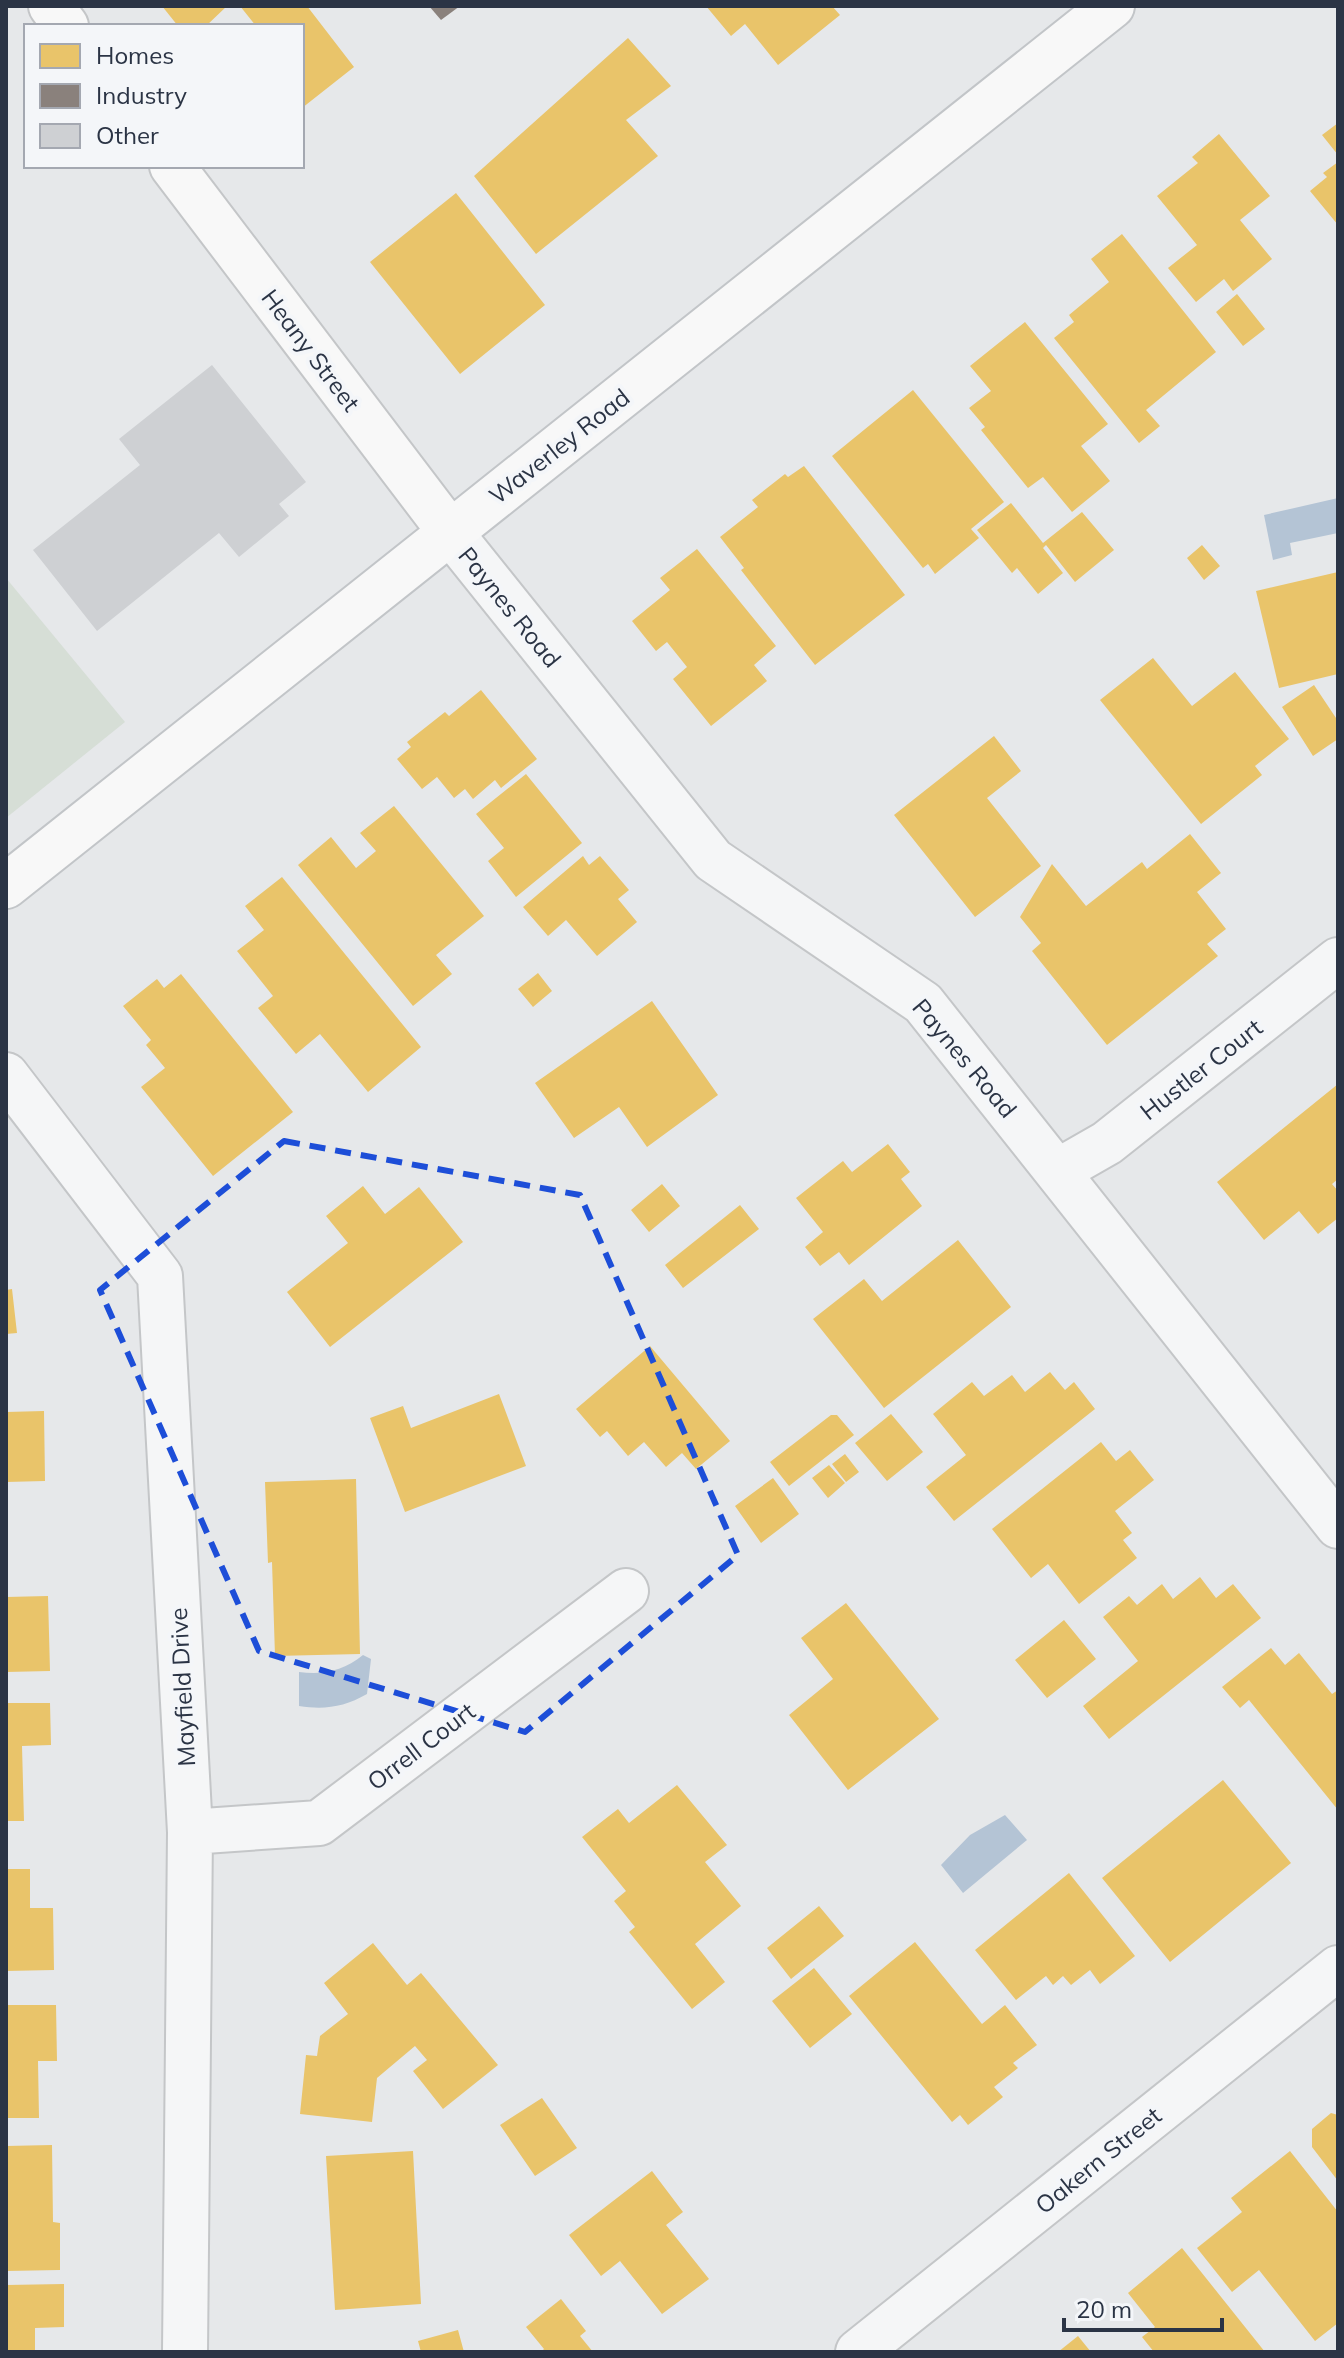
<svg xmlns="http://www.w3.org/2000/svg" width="1344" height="2358" viewBox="0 0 1344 2358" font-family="Mulish,sans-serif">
  <rect width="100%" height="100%" fill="#e6e8ea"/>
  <path fill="#d6ded6" d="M6,578l119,144 -119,96z"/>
  <path fill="#b4c4d5" d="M1338,498v35l-48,10 2,12 -19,5 -9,-45z
    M363,1655l8,4 -4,35c-23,13 -42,16 -68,12v-34c25,3 44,-1 64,-17z
    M1005,1815l22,25 -64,53 -22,-28 29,-30z"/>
  <path fill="#e9c46a" d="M162,6h65l-21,20h-28z
    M240,6h67l47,61 -52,41v-82h-46z
    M706,6h126l8,9 -62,50 -33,-41 -14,12z
    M628,38l43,48 -45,34 32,36 -122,98 -62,-78z
    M1338,123v32l-16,-20z
    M1219,134l51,62 -30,24 32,39 -39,32 -9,-12 -28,23 -28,-34 29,-23 -40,-49 41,-33 -6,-6z
    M1338,162v63l-28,-34 17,-14 -4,-4z
    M456,193l89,112 -85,69 -90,-112z
    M1122,234l94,118 -70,58 14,16 -21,17 -85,-105 20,-16 -5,-7 40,-33 -18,-23z
    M1237,294l28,35 -22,17 -27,-34z
    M1025,322l83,102 -27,22 29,35 -38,31 -29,-35 -15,11 -47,-58 4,-3 -16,-19 22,-17 -21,-25z
    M913,390l91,112 -33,27 8,9 -44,36 -7,-10 -5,4 -91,-112z
    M804,466l101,129 -90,70 -74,-95 3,-2 -24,-31 38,-30 -6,-7 33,-26 3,3z
    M1011,503l32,40 39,-31 32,38 -39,32 -29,-37 -3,3 20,25 -25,21 -21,-26 -5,5 -35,-43z
    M1202,545l18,21 -16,14 -17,-22z
    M697,549l79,97 -22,19 13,16 -56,45 -38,-47 14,-12 -20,-25 -11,9 -24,-30 38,-31 -10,-12z
    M1338,572v102l-59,14 -23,-97z
    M1153,658l39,48 43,-34 54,67 -34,27 7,9 -61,49 -101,-124z
    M1314,685l24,36v18l-25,17 -31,-49z
    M481,690l56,69 -36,29 -6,-8 -22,19 -8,-10 -11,9 -17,-21 -15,12 -25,-30 14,-12 -4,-5 38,-30 4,4z
    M994,736l27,35 -34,27 54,68 -66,51 -81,-102z
    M526,774l56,69 -66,54 -28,-36 16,-13 -28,-34z
    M394,806l90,110 -48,39 16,19 -39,32 -115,-141 33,-28 25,31 20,-17 -16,-18z
    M1190,834l31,39 -24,19 29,37 -19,15 11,12 -111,89 -75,-94 9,-8 -21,-26 32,-53 34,42 56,-44 5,7z
    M583,856l6,9 11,-9 29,34 -11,9 19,23 -40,34 -31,-36 -18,16 -25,-29z
    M282,877l139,170 -53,45 -48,-58 -24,20 -38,-46 15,-12 -36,-45 27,-21 -19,-24z
    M538,973l14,18 -19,16 -15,-18z
    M181,974l112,138 -80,64 -72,-89 24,-19 -19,-23 5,-5 -28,-34 34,-27 7,9z
    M652,1001l66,94 -71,52 -28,-40 -45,31 -39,-55z
    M1338,1084v95l-6,5 6,7v27l-20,16 -19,-23 -35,29 -47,-58z
    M888,1144l22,28 -9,7 21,27 -73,59 -10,-13 -19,14 -15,-19 18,-15 -27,-34 47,-37 9,11z
    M662,1184l18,22 -31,26 -18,-22z
    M363,1186l22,28 34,-27 44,55 -133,105 -43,-55 61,-49 -22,-27z
    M740,1205l19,24 -76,59 -18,-23z
    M958,1240l53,67 -127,101 -71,-89 51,-40 18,22z
    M12,1289l5,44 -11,1v-44z
    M650,1346l80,95 -34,28 -14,-16 -16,14 -22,-25 -16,14 -21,-25 -7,6 -24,-28z
    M1050,1372l15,18 9,-8 21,27 -141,112 -28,-34 40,-32 -33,-41 39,-32 12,14 28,-21 13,17z
    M499,1394l27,72 -121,46 -35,-94 33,-12 8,22z
    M44,1411l1,70 -39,1v-70z
    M891,1414l32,38 -36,29 -32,-38z
    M831,1415h6l17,20 -65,51 -19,-24z
    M1101,1442l15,19 14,-11 24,30 -39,31 17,22 -9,7 14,18 -58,46 -31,-40 -17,14 -39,-49z
    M845,1454l14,18 -13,10 -14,-18z
    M829,1465l16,18 -17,15 -16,-20z
    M773,1478l26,36 -38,29 -26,-37z
    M356,1479l4,175 -85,2 -3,-94 -4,1 -3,-81z
    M1200,1577l16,21 17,-14 28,34 -152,121 -26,-33 55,-45 -35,-44 26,-21 8,9 25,-21 11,15z
    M48,1596l2,75 -44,1v-75z
    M846,1603l93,116 -91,71 -59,-75 44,-36 -32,-41z
    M1064,1620l32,39 -49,39 -32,-38z
    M1271,1648l14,17 14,-12 33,41 6,-4v120l-89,-110 -9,8 -18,-21z
    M6,1703h44l1,42 -29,1 2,75h-18z
    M1223,1780l68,83 -121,99 -68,-84z
    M677,1785l50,60 -22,17 36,44 -46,38 30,38 -33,27 -63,-77 6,-5 -21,-26 12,-10 -44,-54 36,-28 11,14z
    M6,1869h24v39h23l1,62 -48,1z
    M1069,1873l66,83 -35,28 -10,-14 -19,15 -8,-9 -10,9 -7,-9 -30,24 -41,-50z
    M819,1906l25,30 -53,43 -24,-31z
    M915,1942l67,82 23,-19 32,40 -24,18 5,5 -24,19 9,10 -35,28 -8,-10 -8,7 -103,-126z
    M373,1943l34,42 14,-12 77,92 -55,44 -30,-38 14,-11 -12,-14 -38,32 -5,44 -72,-8 6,-59 11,1 3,-20 28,-22 -24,-31z
    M814,1968l38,46 -42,34 -38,-47z
    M6,2005h50l1,56h-19l1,57h-33z
    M542,2098l35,50 -42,28 -35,-51z
    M1331,2113l7,2v66l-26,-34v-18z
    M52,2145l1,77 7,1v47l-54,1v-125z
    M413,2151l8,153 -86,6 -9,-154z
    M1290,2151l48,61v111l-23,18 -56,-71 -27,22 -35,-44 45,-36 -11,-14z
    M652,2171l31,41 -17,13 43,54 -47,35 -42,-53 -19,15 -32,-41z
    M1182,2248l83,104h-111l-12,-15 13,-10 -27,-34z
    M64,2284v43l-29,1v24h-29v-67z
    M561,2299l25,32 -6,5 13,16h-52l3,-3 -18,-22z
    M458,2330l6,22h-43l-3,-11z
    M1078,2336l13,16h-33z"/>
  <path fill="#8a817c" d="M429,6h31l-19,14z"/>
  <path fill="#ced0d3" d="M212,365l94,117 -27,22 10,12 -50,41 -20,-24 -122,98 -64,-81 107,-85 -21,-26z"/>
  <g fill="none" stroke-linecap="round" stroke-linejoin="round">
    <g stroke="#c4c6c8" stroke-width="48">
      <path id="street" d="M450,532l263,328 210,143 415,523
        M6,1075l154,201 30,556 -5,520
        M1058,1171l49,-28 231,-183
        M190,1832l129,-9 307,-232
        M858,2352l480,-384"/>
    </g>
    <g stroke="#c4c6c8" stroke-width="48">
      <path id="secondary" d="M51,6l15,20
        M172,166l278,366"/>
    </g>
    <g stroke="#c2c5c8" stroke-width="48">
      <path id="primary" d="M6,886l1106,-880"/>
    </g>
    <use href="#street" stroke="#f5f6f7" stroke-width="44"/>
    <use href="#secondary" stroke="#f8f8f8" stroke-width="44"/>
    <use href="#primary" stroke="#f8f8f8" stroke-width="44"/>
  </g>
  <path fill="none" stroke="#1d4ed8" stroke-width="6" stroke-dasharray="16 10" stroke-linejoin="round" d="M284,1141l296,54 158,360 -213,177 -266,-81 -159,-361z"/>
  <g text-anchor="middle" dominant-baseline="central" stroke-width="8" stroke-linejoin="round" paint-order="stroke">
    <g font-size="24" fill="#2b3445" stroke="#f4f6f9">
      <text transform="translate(311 350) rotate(53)">Heany Street</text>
      <text transform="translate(559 446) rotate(-38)">Waverley Road</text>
      <text transform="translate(510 607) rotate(51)">Paynes Road</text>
      <text transform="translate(965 1058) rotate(50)">Paynes Road</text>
      <text transform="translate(1201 1069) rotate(-38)">Hustler Court</text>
      <text transform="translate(182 1687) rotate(-93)">Mayfield Drive</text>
      <text transform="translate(421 1746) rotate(-37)">Orrell Court</text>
      <text transform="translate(1098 2160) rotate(-39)">Oakern Street</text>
    </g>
  </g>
  <rect width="1344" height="2358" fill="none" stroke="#2b3445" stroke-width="16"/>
  <rect x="24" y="24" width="280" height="144" fill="#f4f6f9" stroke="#a4a8b1" stroke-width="2"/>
  <rect x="40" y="44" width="40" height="24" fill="#e9c46a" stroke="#a4a8b1" stroke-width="2"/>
  <text x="96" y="64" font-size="24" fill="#2b3445">Homes</text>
  <rect x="40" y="84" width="40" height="24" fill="#8a817c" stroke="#a4a8b1" stroke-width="2"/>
  <text x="96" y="104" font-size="24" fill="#2b3445">Industry</text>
  <rect x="40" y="124" width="40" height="24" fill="#ced0d3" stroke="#a4a8b1" stroke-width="2"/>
  <text x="96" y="144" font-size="24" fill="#2b3445">Other</text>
  <path d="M1064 2318v12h158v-12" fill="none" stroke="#2b3445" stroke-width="4"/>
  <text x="1076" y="2318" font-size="24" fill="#2b3445" stroke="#f4f6f9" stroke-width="6" paint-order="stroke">20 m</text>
</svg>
